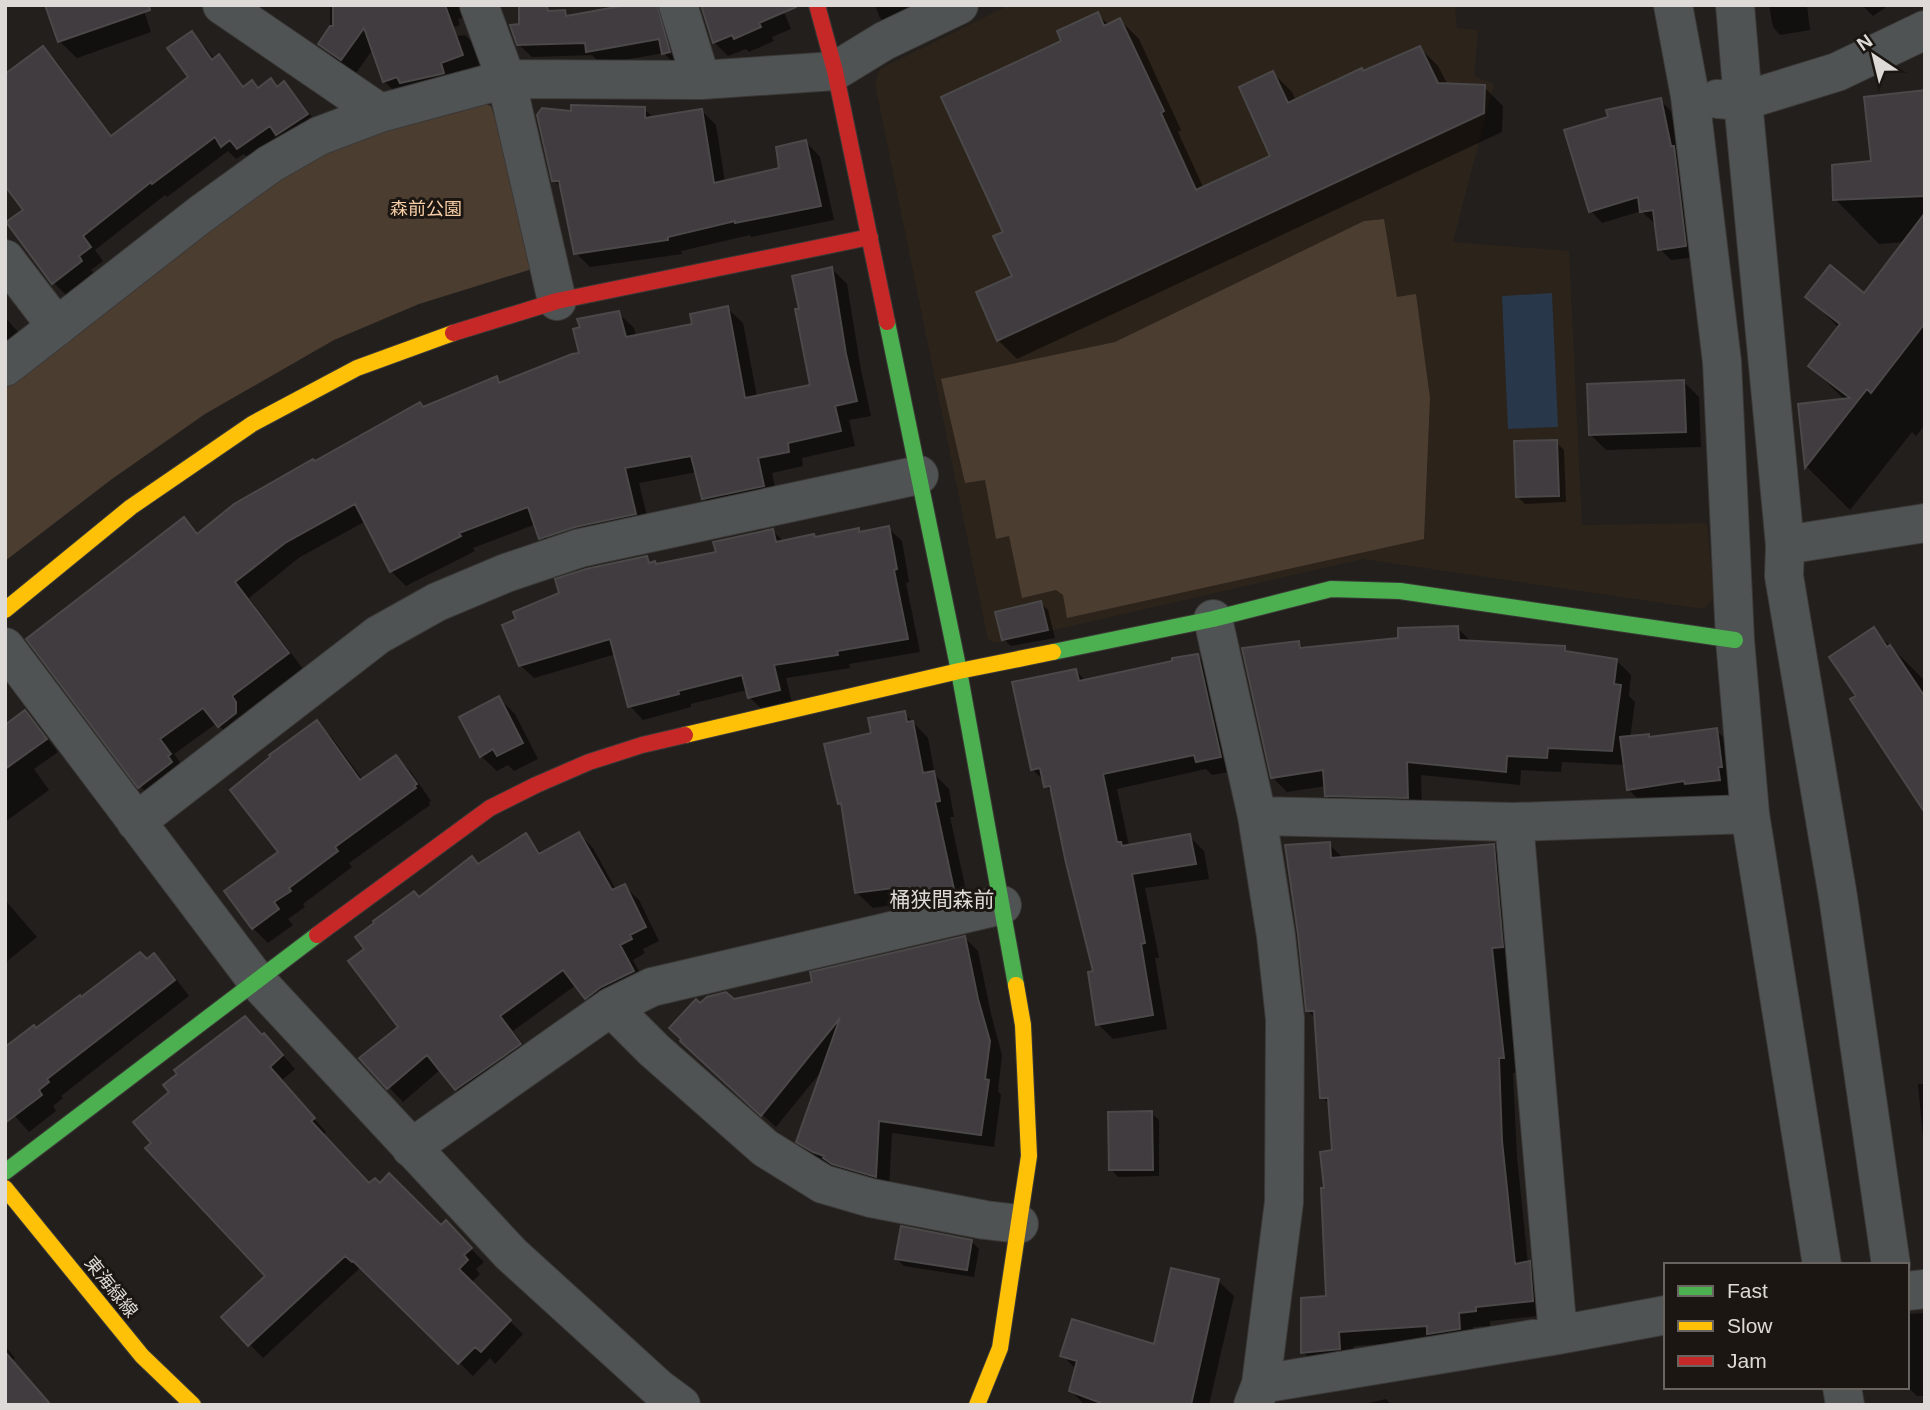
<svg xmlns="http://www.w3.org/2000/svg" width="1930" height="1410" viewBox="0 0 1930 1410" font-family="Arial,'Noto Sans JP',sans-serif">
  <rect width="100%" height="100%" fill="#221f1c"/>
  <path fill="#2c231b" d="M1009,5h446l2,23 21,2 -4,46 20,8 -41,158 116,9 13,274 125,-2 7,75 -11,11 -340,-50 -366,84 -9,-3 -113,-556 5,-15z"/>
  <path fill="#4c3d31" d="M474,100l17,6 47,150 -9,14 -110,34 -85,36 -129,74 -93,65 -107,82v-176l230,-175 52,-36 43,-25z
    M1384,219l13,78 19,-3 14,104 -6,141 -357,79 -4,-23 -7,-5 -34,8 -13,-62 -13,3 -11,-59 -20,3 -24,-104 174,-37 249,-121z"/>
  <path fill="#283749" d="M1552,293l6,134 -50,2 -6,-133z"/>
  <path fill="#0007" fill-rule="evenodd" d="M142,5l9,27 -74,26 -18,-17z
    M330,5h128l4,13 -4,1 2,6 -22,8 2,6 25,-4 15,15 7,17 -88,29 -15,-15 -11,-32 -17,24 -21,-14 -15,-15 10,-14z
    M635,5h25l16,61 -12,-13 -63,11 -9,-9 -60,2 -14,-13zM658,7l14,48 -5,-5 -13,-42z
    M781,5l10,24 -19,8 2,4 -25,11 -3,-3 -18,7 -14,-14z
    M875,5h44l-23,29 -16,-16z
    M1769,5h38l3,25 -30,5 -7,-8z
    M1862,5h27l-16,11z
    M1097,14l12,11 11,-5 19,19 42,91 -3,2 26,57 68,-32 1,-84 19,19 4,9 124,-53 18,18 10,19 36,2 19,19 -1,26 -485,227 -19,-19 16,-63 -9,-44 58,-191z
    M192,33l13,14 10,13 4,-3 13,13 13,18h33l6,-4 13,13 23,31 -68,34 -8,-8 -8,5 -8,-8 -61,46 -2,-2 -70,55 8,11 -12,9 4,5 -28,21 -14,-14 -28,-72 18,-162 14,14 56,75 77,-59z
    M1925,93v332l-9,11 -4,-4 -62,78 -43,-43 -7,-62 45,-5 -35,-34 29,-38 -31,-31 56,-2 41,-53 -26,2 -44,-45 38,-36z
    M1660,100l11,11 9,44 17,102 -26,3 -11,-11 -3,-27h-4l-12,-11 -39,12 -11,-12z
    M644,109l10,9 48,-7 14,14 9,57 56,-13 25,-27 14,15 14,63 -83,17 -1,-2 -69,16 1,3 -92,13 -14,-14 -13,-64 -10,-9 19,-67z
    M832,269l15,15 14,86 10,46 -22,4 6,26 -53,12 1,8 -31,7 6,28 -59,12 -15,-15 -7,-26 -58,11 11,45 -94,25 -15,-15 -5,-14 -63,24 2,3 -69,35 -15,-15 -25,-50 -66,36 -51,41 54,71 -57,43 5,7 -17,22 -17,-18 -43,31 11,15 -30,32 -15,-15 44,-266 15,14 116,-71 109,-55 72,-30 6,6 80,-30 36,-41 16,15 2,9 58,-11 33,-18 16,15 14,74 55,-11 -11,-76zM583,522l1,4 -37,12v-4z
    M5,317l19,22 -19,15z
    M1684,382l15,15 2,50 -95,3 -15,-15z
    M1556,442l8,8 2,52 -41,2 -7,-7z
    M888,528l14,13 7,41 -3,1 14,69 -71,12 1,4 -64,10 6,25 -29,7 -14,-13 -2,-7 -56,14v3l-48,13 -13,-14 -14,-52 -82,24 -14,-13 126,-107 6,6 6,2 60,-13 55,-22 11,11 32,-3 42,-9 3,3z
    M1041,603l7,7 7,28 -44,8 -7,-7z
    M1457,628l15,14 92,6 6,6 46,6 15,15 -2,21 6,6 -5,36 18,-2 3,3 65,-9 16,16 2,49 -32,4 -3,-3 -55,9 -15,-15 -4,-25 -63,-3 -1,10 -40,-2 -1,15 -99,-10 1,37 -81,-2 -15,-15v-9l-39,6 -15,-15 26,-135 7,7 95,-10z
    M1873,629l52,52v129l-67,-114z
    M1198,656l15,15 22,100 -23,4 -6,-6 -89,20 12,57 60,-10 15,15 5,28 -64,9 14,70h-4l12,71 -54,10 -15,-15 -3,-52 -41,-178 -8,-7 -1,-5 -13,-13 44,-98 10,10z
    M499,698l16,16 23,45 -24,12 -6,-6 -11,6 -16,-15z
    M25,713l12,12 21,27 -24,17 15,21 -44,32v-95z
    M904,713l24,25 7,37 14,14 5,28h-4l20,92 -48,11 -16,-17 -33,5 -16,-15 -14,-86 -3,-4 33,-69z
    M316,722l16,16 31,42 33,-23 15,15 20,29 -2,1 1,3 -81,58 3,4 -49,37 2,3 -17,12 5,6 -25,18 -15,-15 27,-75z
    M579,834l14,14 23,42 8,-4 15,14 20,41 -16,8 2,4 -12,7 14,26 -47,26 -24,-27 -63,46 21,27 -64,45 -14,-14 -15,-20 -38,33 -41,-43 38,-31 19,-130 60,-33 46,-30 17,19z
    M1329,844l15,15 149,-13 15,15 9,100 -11,1 12,110 -5,1 4,84 11,107 16,14 3,37 -57,6v5l-17,1 1,17 -38,-4 -82,6v17l-36,4 -15,-15 25,-54 -3,-108 9,-38 -4,-47 -8,-8 -6,-78 -8,-8 -21,-164z
    M5,900l32,37 -32,26z
    M965,938l13,13 13,63 11,41 -4,36 3,4 -7,52 -102,-14 -3,56 -51,-18 -26,-16 -14,-14 26,-73 -48,59 -81,-73 5,-48 33,-5 81,-18z
    M154,956l16,15 19,25 -128,100 2,2 -10,8 3,5 -27,21 -24,-27z
    M263,1036l14,12 18,21 -14,12 45,51 -3,3 47,50 71,43 5,-5 38,39 -8,7 4,5 -9,9 52,51 -28,30 -5,-6 -17,18 -106,-104 -1,2 -6,-6 -97,90 -40,-41 45,-41z
    M1918,1084h7v75z
    M1151,1113l8,7v56l-41,1 -7,-8z
    M971,1241l8,8 -5,28 -70,-11 -7,-7z
    M1218,1281l16,15 -25,109h-124l-14,-14 6,-21 -15,-15 93,-8z
    M1925,1313v83h-8l-10,-9v-73z
    M5,1346l10,12 -3,2 38,45h-45z
    M1386,1399l6,6h-32z"/>
  <path fill="#403c3f" stroke="#4a4849" stroke-width="2" d="M45,5h104l1,5 -92,32z
    M333,5h112l18,50 -22,8 3,10 -3,1 -41,9 -3,-6 -14,5 -19,-54 -23,32 -23,-16 12,-18h3z
    M519,5h28l1,6 17,-1 1,6 61,-11h30l13,47 -8,2 -3,-15 -73,13 -1,-9 -68,2 -7,-20 9,-1z
    M701,5h95v2l-37,16 2,4 -27,12 -2,-4 -19,8z
    M1098,12l6,14 16,-8 44,93 -3,2 35,77 74,-34 -31,-69 34,-16 15,32 74,-35 1,3 57,-25 18,37 47,2 -1,28 -487,228 -21,-49 36,-16 -19,-40 10,-4 -62,-135 120,-56 -4,-10z
    M192,31l20,29 7,-6 24,33 9,-7 6,8 13,-10 6,9 7,-6 24,33 -32,21 -6,-9 -33,23 -7,-9 -9,7 -6,-10 -63,47 -1,-2 -68,54 8,11 -12,9 3,5 -30,23 -46,-62 17,-12 -18,-24v-112l38,-28 68,90 77,-59 -21,-29z
    M1925,90v106l-92,4 -1,-35 39,-4 -7,-64z
    M1661,98l10,48h3l12,100 -28,4 -5,-40 -13,2 -2,-15 -49,15 -25,-82 44,-13 -2,-7z
    M571,105l74,2v11l57,-9 12,74 65,-15 -3,-21 30,-7 15,66 -86,17v-2l-67,16v3l-94,14 -15,-73h-7l-15,-66 5,-7 29,3z
    M1925,213v110l-54,70 -4,-4 -62,79 -7,-64 52,-6 -42,-32 32,-42 -35,-27 25,-32 34,28z
    M832,267l14,87 11,47 -22,5 6,25 -53,12 1,9 -31,6 6,28 -62,13 -11,-43 -66,12 11,46 -61,13 -36,12 -11,-32 -69,26 2,3 -71,36 -35,-68 -70,39 -50,39 54,71 -57,43 4,6v11l-18,14 -15,-19 -43,31 11,15 -3,2 4,6 -34,26 -112,-149 158,-122 13,17 37,-30 79,-45 2,2 105,-59 3,5 74,-31 2,7 73,-29 7,-1 -6,-24 7,-2 -3,-8 42,-8 7,26 66,-13 -2,-10 38,-8 17,92 65,-13 -15,-76h4l-7,-33z
    M1684,380l2,52 -97,3 -2,-51z
    M1557,440l2,56 -43,1 -2,-56z
    M889,526l8,43 -3,1 14,69 -71,12 1,4 -64,10 6,25 -32,8 -6,-23 -64,16 1,3 -51,13 -18,-68 -91,27 -17,-41 14,-6 -3,-7 46,-19 -4,-14 31,-10 61,-13 2,7 6,-2 1,3 60,-12 -3,-10 60,-13 3,13 38,-8 1,3 44,-9v4z
    M1041,601l7,29 -46,10 -7,-28z
    M1458,626l1,14 106,6v5l52,8 -3,25 7,1 -9,66 -64,-3 -1,10 -40,-2 -1,16 -99,-10 1,36 -83,-2 -2,-26 -52,8 -29,-130 57,-7 1,7 98,-10v-10z
    M1874,627l13,20 3,-2 35,52v116l-75,-114 6,-3 -27,-39z
    M1198,654l23,103 -25,5 -2,-7 -91,19 14,68h4l1,4 68,-12 6,30 -64,10 13,69 -4,1 12,71 -57,10 -8,-53 5,-1 -27,-108 -16,-77 -6,1 -4,-19 -9,2 -19,-88 64,-13 3,12 93,-20v-3z
    M499,696l24,47 -26,13 -4,-7 -13,8 -21,-40z
    M25,710l22,29 -42,30v-44z
    M905,711l2,11 6,-1 10,52 11,-2 6,30 -5,1 20,92 -50,11 -4,-18 -46,6 -14,-90 -3,1 -14,-60 47,-11 -3,-15z
    M317,720l43,60 36,-25 21,29 -3,2 2,2 -81,59 3,4 -49,37 2,3 -17,11 5,7 -27,20 -28,-38 54,-39 -48,-62 40,-33 -1,-2z
    M1717,728l5,39h-4l2,13 -35,4 -1,-3 -57,9 -7,-53 29,-3v3z
    M579,832l33,58 13,-6 21,43 -16,8 2,4 -12,6 14,26 -33,16 -16,12 -22,-29 -63,46 21,28 -66,46 -28,-35 -40,34 -28,-31 39,-31 -50,-66 16,-12 -9,-12 19,-14 -1,-2 41,-30 5,6 53,-41 6,8 48,-31 13,21z
    M1330,842l1,16 163,-14 9,103 -11,1 12,110h-5l3,83 13,123 15,-3 3,40 -57,6v4l-17,2 1,16 -33,5v-8l-88,6 1,17 -39,4v-55l25,-2 -5,-108h3l-4,-36 12,-2 -4,-52h-8l-6,-87h-8l-8,-77 -13,-89z
    M965,936l13,63 12,42 -5,38 4,1 -8,55 -102,-14 -3,56 -44,-13 -9,-6 1,-2 -11,-4 -17,-10 44,-124 -79,98 -81,-75 1,-2 -12,-11 27,-29 4,4 7,-6 19,-5 8,7 78,-17 -2,-10z
    M140,952l7,7 7,-6 21,27 -128,99 2,3 -10,8 3,5 -37,28v-76l29,-22 2,3 44,-33 1,2z
    M245,1016l17,19 2,-2 19,22 -13,12 45,51 -4,3 58,62 6,-5 5,5 9,-10 52,52 5,-5 26,28 -8,7 4,5 -9,9 52,51 -30,32 -6,-5 -17,17 -105,-103 -1,1 -7,-6 -97,90 -27,-29 44,-41 -120,-128 6,-5 -18,-21 36,-30 -6,-7 14,-11 -3,-4z
    M1152,1111l1,59h-44l-1,-58z
    M901,1226l71,14 -5,30 -72,-11z
    M1171,1268l48,11 -28,126h-85l-37,-14 8,-30 -17,-5 12,-37 82,25z
    M5,1352l46,53h-46z"/>
  <g fill="none" stroke-linecap="round" stroke-linejoin="round">
    <g stroke="#3b3937" stroke-width="40">
      <path id="street" d="M222,5l158,108
        M479,5l27,74 51,222
        M678,5l23,75
        M1673,5l17,91 32,266 13,278 15,174 72,451
        M1735,5l8,96 42,444 -1,31 54,321 53,368
        M1717,99l26,2 94,-29 88,-42
        M5,259l52,68
        M5,367l196,-153 69,-50 49,-28 61,-23 126,-34 195,1 134,-9 49,-30 75,-36
        M1785,545l140,-22
        M1213,619l44,197 19,120 9,83 -1,183 -23,182 -8,21
        M5,647l251,333 255,274 147,134 23,17
        M1257,816l257,6 236,-8
        M136,822l242,-187 59,-33 69,-29 74,-25 339,-73
        M1514,822l44,513
        M611,1007l43,43 111,98 58,36 48,14 114,22 34,4
        M411,1148l200,-141 41,-20 350,-82
        M1907,1291l18,-2
        M1261,1384l297,-49 108,-20
        M1842,1387l3,18"/>
    </g>
    <g stroke="#3b3937" stroke-width="18">
      <path id="fast" d="M887,322l72,349 57,314
        M1053,652l160,-33 118,-30 69,2 335,49
        M5,1172l312,-237"/>
    </g>
    <g stroke="#3b3937" stroke-width="18">
      <path id="slow" d="M5,610l126,-103 121,-83 105,-56 96,-35
        M685,735l274,-64 94,-19
        M5,1188l137,168 51,49
        M977,1405l23,-57 29,-192 -6,-131 -7,-40"/>
    </g>
    <g stroke="#3b3937" stroke-width="18">
      <path id="jam" d="M817,5l18,66 52,251
        M453,333l104,-32 313,-64
        M317,935l173,-127 46,-23 53,-23 53,-17 43,-10"/>
    </g>
    <use href="#street" stroke="#505354" stroke-width="38"/>
    <use href="#fast" stroke="#4caf50" stroke-width="16"/>
    <use href="#slow" stroke="#ffc107" stroke-width="16"/>
    <use href="#jam" stroke="#c62828" stroke-width="16"/>
  </g>
  <g text-anchor="middle" dominant-baseline="central" stroke-width="6" stroke-linejoin="round" paint-order="stroke">
    <g font-size="18" fill="#f7cda6" stroke="#1b1611">
      <text x="426" y="209">森前公園</text>
    </g>
    <g font-size="18" fill="#dedad7" stroke="#1b1611">
      <text transform="translate(111 1287) rotate(51)">東海緑線</text>
    </g>
    <g font-size="21" fill="#dedad7" stroke="#1b1611">
      <text x="942" y="899">桶狭間森前</text>
    </g>
  </g>
  <rect width="1930" height="1410" fill="none" stroke="#dedad7" stroke-width="14"/>
  <rect x="1664" y="1263" width="245" height="126" fill="#1b1611" stroke="#696460" stroke-width="2"/>
  <rect x="1678" y="1286" width="35" height="10" fill="#4caf50" stroke="#696460" stroke-width="2"/>
  <text x="1727" y="1298" font-size="21" fill="#dedad7">Fast</text>
  <rect x="1678" y="1321" width="35" height="10" fill="#ffc107" stroke="#696460" stroke-width="2"/>
  <text x="1727" y="1333" font-size="21" fill="#dedad7">Slow</text>
  <rect x="1678" y="1356" width="35" height="10" fill="#c62828" stroke="#696460" stroke-width="2"/>
  <text x="1727" y="1368" font-size="21" fill="#dedad7">Jam</text>
  <g transform="translate(1874 56) rotate(325)" stroke="#1b1611" stroke-width="5" paint-order="stroke">
  <path d="M0-5L12 26L0 18L-12 26Z" fill="#dedad7"/>
  <text y="-10" font-size="19" font-weight="bold" text-anchor="middle" fill="#dedad7">N</text>
  </g>
</svg>
